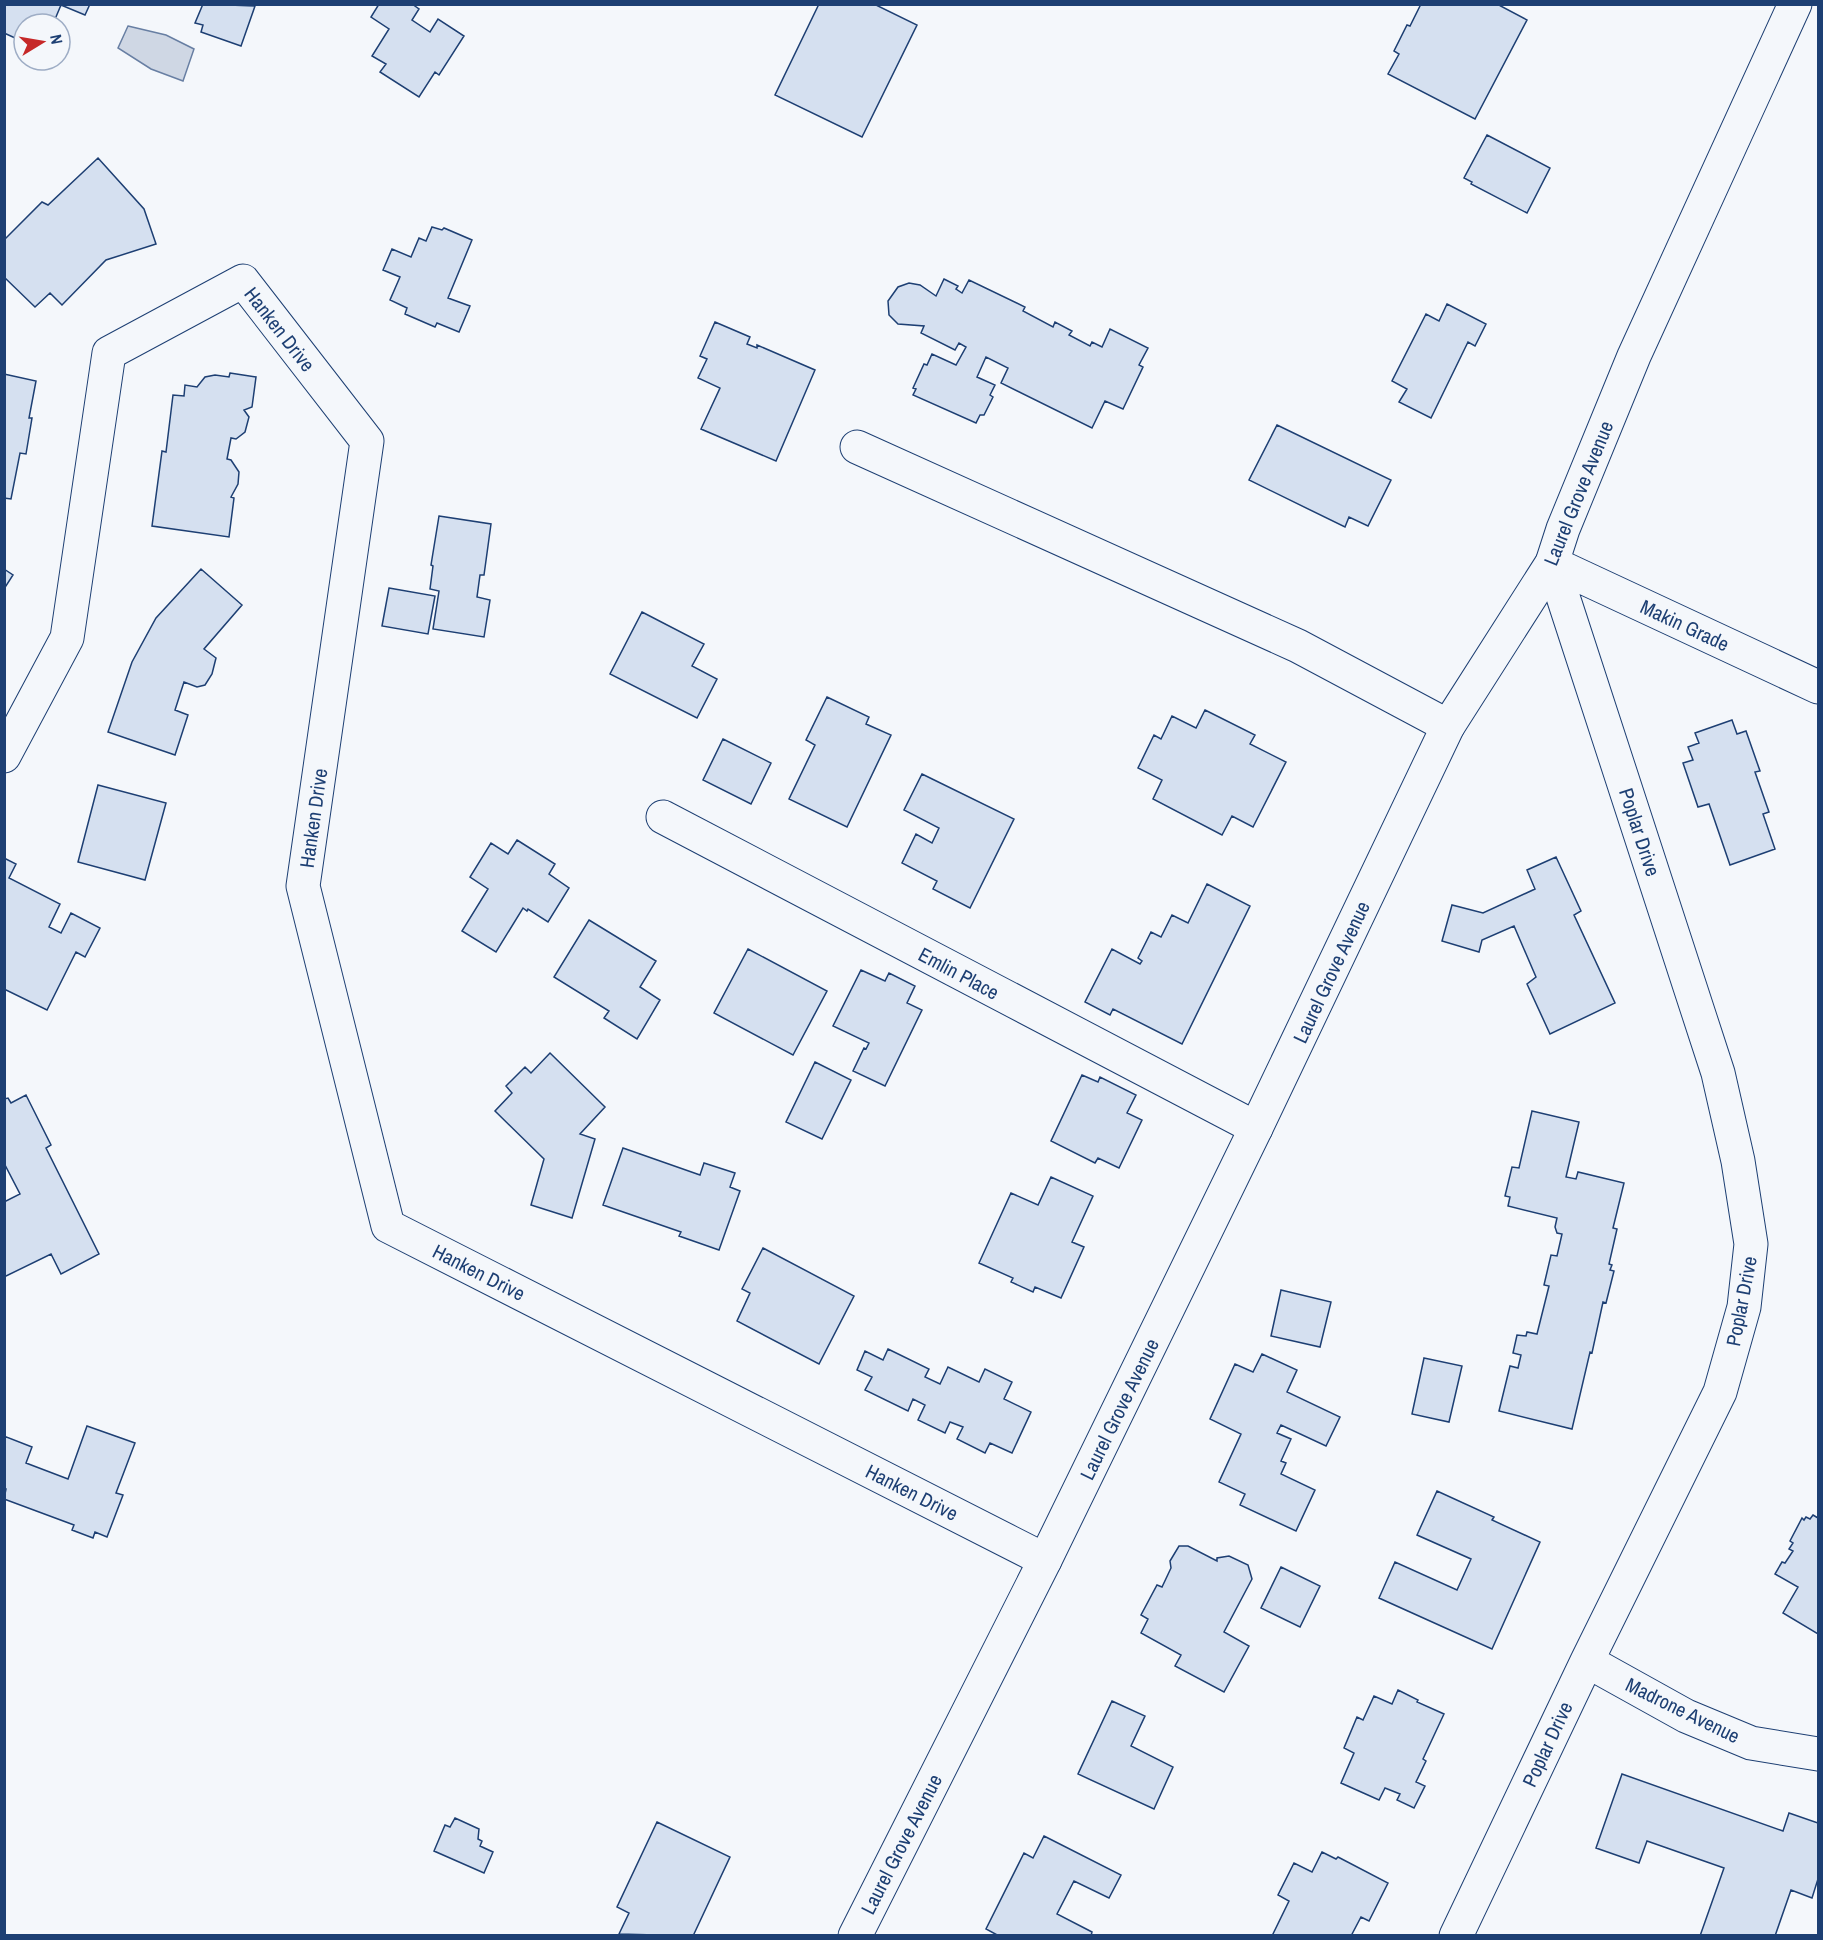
<svg xmlns="http://www.w3.org/2000/svg" width="1823" height="1940" viewBox="0 0 1823 1940" font-family="'Archivo Narrow',sans-serif">
  <rect width="100%" height="100%" fill="#f4f7fb"/>
  <path fill="#cfd7e4" stroke="#687fa3" stroke-width="1.5" d="M128,26l38,9 28,14 -11,32 -32,-12 -33,-21z"/>
  <path fill="#d5e0f0" stroke="#1d3f73" stroke-width="1.5" d="M4,4h86l-5,11 -24,-10 -8,19h-29v18l-20,-9z
    M203,4l52,2 -14,40 -40,-14 2,-7 -8,-2z
    M379,4h33l7,5 -7,11 18,12 8,-13 26,17 -25,39 -4,-3 -16,25 -39,-25 6,-8 -14,-8 17,-27 -18,-12z
    M819,4h55l43,21 -55,112 -87,-42z
    M1421,4h76l30,16 -52,99 -87,-45 11,-20 -5,-3 13,-26 3,1z
    M1487,135l63,33 -23,45 -56,-29 1,-2 -8,-4z
    M98,158l46,51 12,35 -50,16 -44,45 -12,-12 -15,14 -31,-30v-37l38,-38 6,3z
    M432,227l10,3 2,-2 28,12 -24,58 22,8 -11,26 -22,-9 -2,4 -30,-13 2,-6 -17,-8 10,-23 -17,-7 9,-21 19,8 8,-19 7,3z
    M944,279l14,7 -2,3 6,4 7,-13 56,27 -2,4 30,16 2,-5 17,9 -3,4 21,11 2,-4 10,5 8,-18 38,19 -9,17 4,2 -20,42 -18,-8 -13,27 -91,-45 7,-15 -22,-11 -9,20 18,8 -5,10 3,2 -9,18h-4l-4,8 -63,-28 3,-6 -3,-1 11,-24 3,1 5,-11 24,11 10,-18 -7,-4 -4,7 -34,-17 3,-7 -26,-2 -9,-9 -1,-14 10,-14 11,-4 11,2 16,11z
    M1447,304l39,20 -11,22 -7,-4 -37,76 -32,-16 8,-13 -15,-8 34,-67 13,7z
    M715,322l35,15 -3,7 10,4v-3l58,25 -39,91 -75,-32 19,-41 -22,-10 9,-19 -7,-3z
    M230,373l26,4 -4,30 -8,3 5,7 -4,15 -9,7 -5,-1 -4,21 4,1 8,12 -1,12 -7,13 3,1 -5,39 -77,-11 10,-75 4,1 7,-57 11,1 1,-11 12,2 8,-10 10,-2 14,2z
    M4,374l32,7 -7,37h3l-6,36 -6,-1 -9,46 -7,-1z
    M1277,425l114,55 -23,46 -19,-9 -4,10 -96,-47z
    M439,516l52,8 -7,51h-4l-3,22 13,3 -6,37 -51,-8 6,-38 -9,-2 3,-23 -2,-1z
    M4,569l9,6 -9,14z
    M201,569l41,36 -38,44 12,9 -4,16 -7,11 -8,2 -13,-5 -9,28 13,5 -13,40 -67,-23 24,-70 24,-44z
    M389,588l46,8 -7,38 -46,-8z
    M642,612l62,32 -12,22 25,13 -20,39 -87,-44z
    M827,697l42,20 -3,7 25,11 -44,92 -58,-28 26,-54 -9,-5z
    M1205,710l50,25 -5,9 36,18 -33,65 -21,-11 -10,19 -69,-36 9,-19 -24,-12 16,-33 7,4 11,-23 24,12z
    M1732,720l5,14 9,-3 14,40 -5,1 14,40 -6,2 12,35 -45,16 -21,-61 -11,3 -15,-44 10,-3 -5,-13 11,-4 -4,-10z
    M723,739l48,24 -20,41 -48,-24z
    M922,774l92,45 -44,89 -37,-19 4,-8 -35,-18 14,-29 16,9 7,-15 -35,-18z
    M98,785l68,18 -21,77 -67,-18z
    M517,840l38,24 -6,10 20,14 -21,34 -20,-13 -1,2 -4,-3 -27,44 -34,-21 26,-42 -18,-12 21,-34 17,11z
    M1556,857l25,54 -7,4 41,88 -65,31 -23,-50 9,-7 -22,-51 -32,14 -3,12 -37,-11 10,-36 31,8 52,-24 -8,-19z
    M4,858l12,6 -7,14 51,26 -11,23 12,6 10,-20 29,15 -15,29 -9,-5 -29,58 -43,-21z
    M1207,884l43,22 -68,138 -69,-35 -3,6 -25,-13 27,-53 28,15 2,-3 -4,-3 13,-26 10,5 11,-22 16,8z
    M589,920l67,41 -16,26 20,13 -23,39 -33,-21 5,-7 -55,-34z
    M748,949l79,42 -34,64 -79,-42z
    M861,970l24,11 4,-8 26,13 -8,17 15,7 -37,76 -32,-15 11,-23 2,1 3,-6 -36,-17z
    M550,1053l55,54 -25,27 15,5 -23,79 -41,-13 13,-46 -49,-48 17,-18 -6,-7 19,-19 6,6z
    M815,1062l36,18 -29,59 -36,-17z
    M1082,1075l16,7 2,-5 36,18 -9,18 15,7 -23,48 -21,-10 -3,5 -44,-22z
    M26,1095l25,50 -5,3 53,106 -38,20 -10,-20 -47,23v-75l16,-8 -16,-31v-64l4,-1 3,5z
    M1532,1111l47,11 -13,55 10,2 2,-7 46,11 -11,45 4,1 -8,35 3,1 -2,5 4,1 -8,32 -3,-1 -11,51 -2,-1 -18,77 -73,-18 11,-45 8,2 3,-13 -8,-2 4,-18 9,1 1,-4 10,2 12,-48 -5,-1 7,-30 6,1 5,-22 -5,-1 -2,-6 2,-9 -49,-12 2,-9 -5,-1 7,-29 7,1z
    M623,1148l77,27 4,-12 31,10 -5,14 10,4 -21,59 -40,-14 2,-4 -78,-27z
    M1051,1177l42,19 -21,46 12,5 -23,51 -26,-11 -2,5 -22,-10 2,-4 -34,-15 32,-70 27,12z
    M763,1248l91,48 -35,68 -82,-43 13,-28 -8,-4z
    M1281,1290l50,12 -11,45 -49,-11z
    M888,1349l41,20 -4,8 15,7 8,-17 31,15 6,-13 27,13 -8,17 27,13 -19,41 -22,-10 -5,10 -28,-14 6,-12 -13,-5 -5,11 -27,-13 7,-15 -12,-6 -5,12 -43,-21 7,-13 -15,-7 8,-19 18,9z
    M1262,1354l35,16 -10,22 53,25 -14,29 -45,-21 -4,8 14,6 -10,22 5,2 -5,11 34,16 -19,41 -56,-26 5,-11 -26,-12 22,-48 -31,-15 25,-55 18,8z
    M1424,1358l38,8 -13,56 -37,-8z
    M87,1426l48,17 -19,50 7,2 -16,42 -12,-5 -2,6 -21,-8 2,-5 -70,-26 2,-10 -2,-1v-52l28,11 -6,16 42,16z
    M1437,1491l57,26 -2,3 48,22 -48,107 -113,-51 16,-36 62,28 14,-31 -54,-24z
    M1813,1515l5,3v116l-35,-21 15,-26 -23,-13 7,-12 3,1 8,-12 -4,-2 4,-6 -3,-2 12,-23 2,2 2,-3 4,2z
    M1179,1546h9l29,15v-3l12,-2 19,9 4,14 -28,53 25,14 -25,46 -49,-26 6,-11 -40,-22 7,-14 -7,-4 16,-30 5,2 9,-19 -1,-7z
    M1281,1567l39,19 -20,41 -39,-19z
    M1398,1690l20,10 -1,2 27,12 -21,45 3,2 -10,21 9,4 -11,22 -17,-8 3,-6 -15,-6 -6,12 -38,-17 13,-30 -10,-5 13,-31 6,3 11,-24 18,8z
    M1112,1701l33,15 -14,30 42,21 -19,42 -76,-35z
    M1622,1774l161,57 6,-18 29,10v56l-6,19 -21,-8 -16,46h-75l24,-68 -77,-27 -8,22 -43,-15z
    M455,1818l24,11 -1,10 4,2 -2,5 13,6 -9,21 -50,-22 11,-26 5,2z
    M657,1822l73,35 -37,79 -74,-2 10,-21 -12,-6z
    M1044,1836l77,39 -12,23 -35,-17 -17,33 35,18 -1,4h-92l-13,-7 38,-76 9,5z
    M1322,1852l14,7 2,-2 50,26 -19,38 -8,-4 -10,19h-79l17,-35 -11,-6 16,-32 18,9z"/>
  <g fill="none" stroke-linecap="round" stroke-linejoin="round">
    <g stroke="#1d3f73" stroke-width="35">
      <path id="street" d="M857,447l441,199 150,80
        M1552,563l266,124
        M4,756l63,-118 42,-285 134,-72 124,160 -64,445 85,340 657,334
        M663,817l593,311
        M1587,1661l99,55 65,27 67,11
        M1456,1936l131,-275 133,-269 24,-85 7,-63 -13,-83 -20,-88 -166,-510"/>
    </g>
    <g stroke="#1d3f73" stroke-width="35">
      <path id="secondary" d="M855,1936l190,-376 211,-432 192,-402 104,-163 11,-34 71,-173 161,-352"/>
    </g>
    <use href="#street" stroke="#f4f7fb" stroke-width="33"/>
    <use href="#secondary" stroke="#f4f7fb" stroke-width="33"/>
  </g>
  <g text-anchor="middle" dominant-baseline="central" stroke-width="4.5" stroke-linejoin="round" paint-order="stroke">
    <g font-size="20" fill="#1d3f73" stroke="#f4f7fb">
      <text transform="translate(280 329) rotate(52)">Hanken Drive</text>
      <text transform="translate(1578 493) rotate(-68)">Laurel Grove Avenue</text>
      <text transform="translate(1685 625) rotate(25)">Makin Grade</text>
      <text transform="translate(313 818) rotate(-82)">Hanken Drive</text>
      <text transform="translate(1640 832) rotate(72)">Poplar Drive</text>
      <text transform="translate(1331 972) rotate(-65)">Laurel Grove Avenue</text>
      <text transform="translate(959 973) rotate(28)">Emlin Place</text>
      <text transform="translate(479 1272) rotate(27)">Hanken Drive</text>
      <text transform="translate(1741 1301) rotate(-79)">Poplar Drive</text>
      <text transform="translate(1119 1409) rotate(-64)">Laurel Grove Avenue</text>
      <text transform="translate(912 1492) rotate(27)">Hanken Drive</text>
      <text transform="translate(1683 1710) rotate(26)">Madrone Avenue</text>
      <text transform="translate(1547 1744) rotate(-65)">Poplar Drive</text>
      <text transform="translate(901 1844) rotate(-63)">Laurel Grove Avenue</text>
    </g>
  </g>
  <rect width="1823" height="1940" fill="none" stroke="#1d3f73" stroke-width="12"/>
  <g transform="translate(42 42) rotate(79)"><circle r="28" fill="#f4f7fb" stroke="#9eadc5" stroke-width="1.5"/>
  <path d="M0-4.5L10 22L0 15L-10 22Z" fill="#c62828"/>
  <text y="-9" font-size="16" font-weight="bold" text-anchor="middle" fill="#1d3f73">N</text>
  </g>
</svg>
